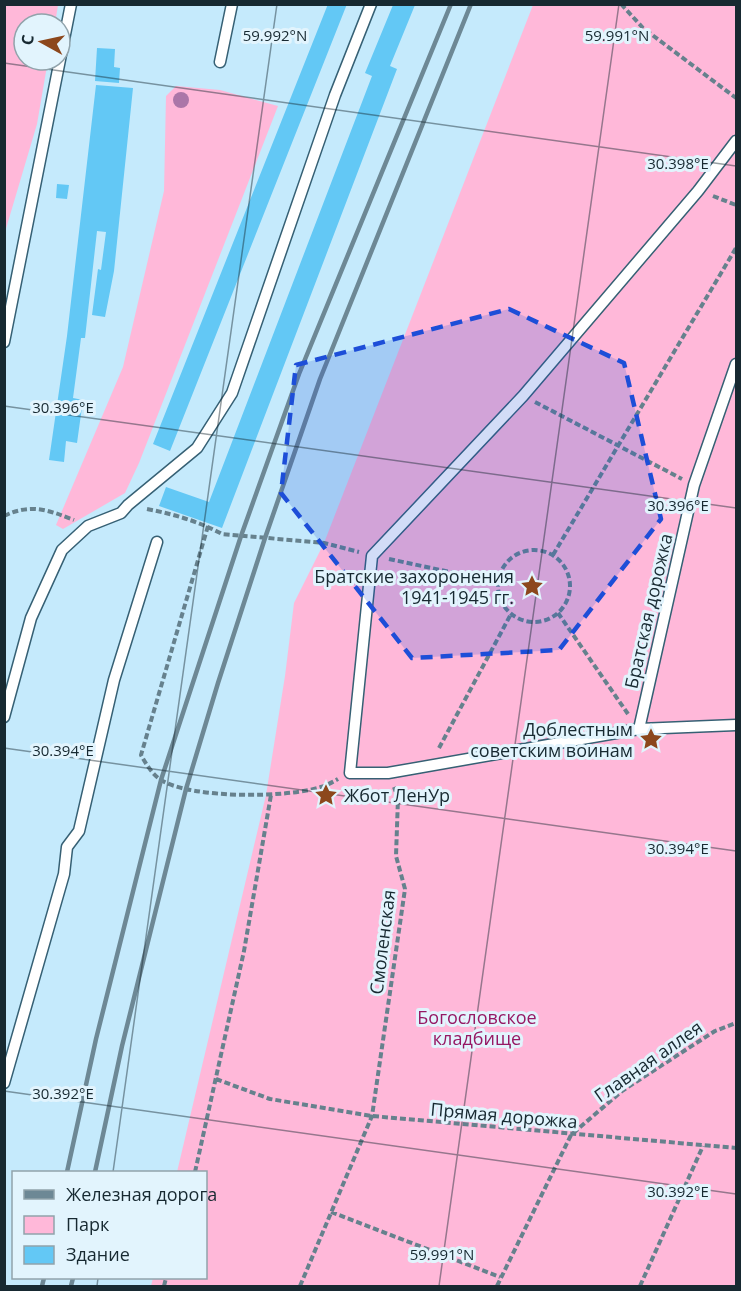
<svg xmlns="http://www.w3.org/2000/svg" width="741" height="1291" viewBox="0 0 741 1291" font-family="'Open Sans',sans-serif">
  <rect width="100%" height="100%" fill="#c5eafc"/>
  <path fill="#ffb8d9" d="M5,4l53,1 -3,19h-31v36h24l-11,64 -32,108z
    M533,5h203v1281h-585l2,-8h53v-106h-29l89,-377 19,-119 9,-73 30,-60z
    M176,86l44,4 58,16 -139,357 -14,30 -62,36 -7,-4 67,-158 41,-176 2,-95z"/>
  <path fill="#63c8f5" d="M328,4h19l-177,447 -17,-7z
    M393,5h22l-25,61 7,3 -175,459 -63,-22 7,-19 43,15 163,-426 -7,-3z
    M97,48l18,1 -1,18 6,1 -1,15 -24,-2z
    M96,85l37,3 -19,183 -9,46 -13,-2 6,-46 3,1 5,-38 -9,-1 -12,107h-4l-8,60 10,2 -6,43 -11,-2 -2,21 -15,-2 18,-124z
    M57,184l12,1 -2,14 -11,-1z"/>
  <g fill="none" stroke-linecap="round" stroke-linejoin="round">
    <g stroke="#366074" stroke-width="13">
      <path id="service" d="M220,62l12,-58
        M736,141l-38,50 -175,205 -151,160 -22,217h38l251,-44 97,-4
        M4,342l67,-338
        M4,717l27,-99 31,-68 26,-24 33,-13 7,-8 69,-57 35,-55 103,-298 36,-91
        M639,729l55,-244 42,-121
        M4,1083l60,-209 3,-27 12,-16 35,-151 43,-138"/>
    </g>
    <path stroke="#66818d" stroke-width="4" stroke-dasharray="6 3" stroke-linecap="butt" d="M621,4l22,24 93,70
      M713,196l23,9
      M535,402l147,77
      M147,509c26,5 51,12 75,25l102,9 35,9
      M4,516c27,-13 44,-6 70,4
      M208,526l-67,229c5,9 11,19 20,25 30,19 127,18 160,7 6,-2 12,-5 17,-8
      M498 586a36 36 0 1 1 72 0a36 36 0 1 1-72 0Z
      M553,555l183,-307
      M389,559l108,23
      M558,613l70,101
      M439,748l72,-134
      M216,1079l54,20 102,17 364,32
      M195,1172l49,-221 27,-156
      M331,1212l169,65
      M164,1286l2,-8
      M300,1286l72,-170 33,-227 -9,-33 2,-58 -4,-11
      M497,1286l74,-151 51,-44 93,-60 21,-8
      M640,1286l63,-140"/>
    <use href="#service" stroke="#fff" stroke-width="10"/>
    <path stroke="#6d8895" stroke-width="4.5" d="M67,1172l29,-133 65,-259 80,-244 58,-162 152,-370
      M95,1172l27,-126 64,-257 32,-106 47,-145 55,-159 151,-375
      M42,1286l2,-8
      M71,1286l2,-8"/>
  </g>
  <circle fill="#ab76a8" cx="181" cy="100" r="8"/>
  <path fill="#1d4ed8" fill-opacity="0.2" stroke="#1d4ed8" stroke-width="4.5" stroke-dasharray="12 8" stroke-linejoin="round" d="M509,309l115,54 37,156 -102,131 -147,8 -131,-165 15,-128z"/>
  <path fill="none" stroke="#172931" stroke-width="1.5" stroke-opacity="0.45" d="M4,63l732,103M4,406l732,102M4,748l732,103M4,1091l732,103M113,1172l164,-1168M97,1286l1,-8M439,1286l180,-1282"/>
  <defs>
    <g id="sight-bare" transform="scale(1.8)"><path d="M0-6L1.8-2.2L6-1.7L2.9 1.2L3.7 5.4L0 3.3L-3.7 5.4L-2.9 1.2L-6-1.7L-1.8-2.2Z" fill="#8c471c" stroke="#e2f4fd" stroke-width="2.5" paint-order="stroke"/></g>
  </defs>
  <g fill-rule="evenodd">
    <use href="#sight-bare" x="532" y="586"/>
    <use href="#sight-bare" x="651" y="739"/>
    <use href="#sight-bare" x="326" y="795"/>
  </g>
  <g text-anchor="middle" dominant-baseline="central" stroke-width="6" stroke-linejoin="round" paint-order="stroke">
    <g font-size="18" fill="#172931" stroke="#e2f4fd" text-anchor="end">
      <text x="514" y="576">Братские захоронения<tspan x="514" dy="21">1941-1945 гг.</tspan></text>
      <text x="633" y="729">Доблестным<tspan x="633" dy="21">советским воинам</tspan></text>
      <text x="344" y="795" text-anchor="start">Жбот ЛенУр</text>
    </g>
    <g font-size="18" fill="#172931" stroke="#e2f4fd">
      <text transform="translate(648 611) rotate(-77)">Братская дорожка</text>
      <text transform="translate(382 942) rotate(-83)">Смоленская</text>
      <text transform="translate(648 1061) rotate(-35)">Главная аллея</text>
      <text transform="translate(504 1115) rotate(5)">Прямая дорожка</text>
    </g>
    <g font-size="18" fill="#961864" stroke="#e2f4fd">
      <text x="477" y="1017">Богословское<tspan x="477" dy="21">кладбище</tspan></text>
    </g>
  </g>
  <g font-size="15" text-anchor="middle" fill="#172931" stroke="#e2f4fd" stroke-width="6" stroke-linejoin="round" paint-order="stroke">
    <text x="275" y="41">59.992°N</text>
    <text x="617" y="41">59.991°N</text>
    <text x="678" y="169">30.398°E</text>
    <text x="63" y="413">30.396°E</text>
    <text x="678" y="511">30.396°E</text>
    <text x="63" y="756">30.394°E</text>
    <text x="678" y="854">30.394°E</text>
    <text x="63" y="1099">30.392°E</text>
    <text x="678" y="1197">30.392°E</text>
    <text x="442" y="1260">59.991°N</text>
  </g>
  <rect width="741" height="1291" fill="none" stroke="#172931" stroke-width="12"/>
  <rect x="12" y="1171" width="195" height="108" fill="#e2f4fd" stroke="#91a3ab" stroke-width="1.5"/>
  <rect x="24" y="1190" width="30" height="9" fill="#6d8895" stroke="#91a3ab" stroke-width="1.5"/>
  <text x="66" y="1201" font-size="18" fill="#172931">Железная дорога</text>
  <rect x="24" y="1216" width="30" height="18" fill="#ffb8d9" stroke="#91a3ab" stroke-width="1.5"/>
  <text x="66" y="1231" font-size="18" fill="#172931">Парк</text>
  <rect x="24" y="1246" width="30" height="18" fill="#63c8f5" stroke="#91a3ab" stroke-width="1.5"/>
  <text x="66" y="1261" font-size="18" fill="#172931">Здание</text>
  <g transform="translate(42 42) rotate(278)"><circle r="28" fill="#e2f4fd" stroke="#91a3ab" stroke-width="1.5"/>
  <path d="M0-4.5L10 22L0 15L-10 22Z" fill="#8c471c"/>
  <text y="-9" font-size="16" font-weight="bold" text-anchor="middle" fill="#172931">С</text>
  </g>
</svg>
